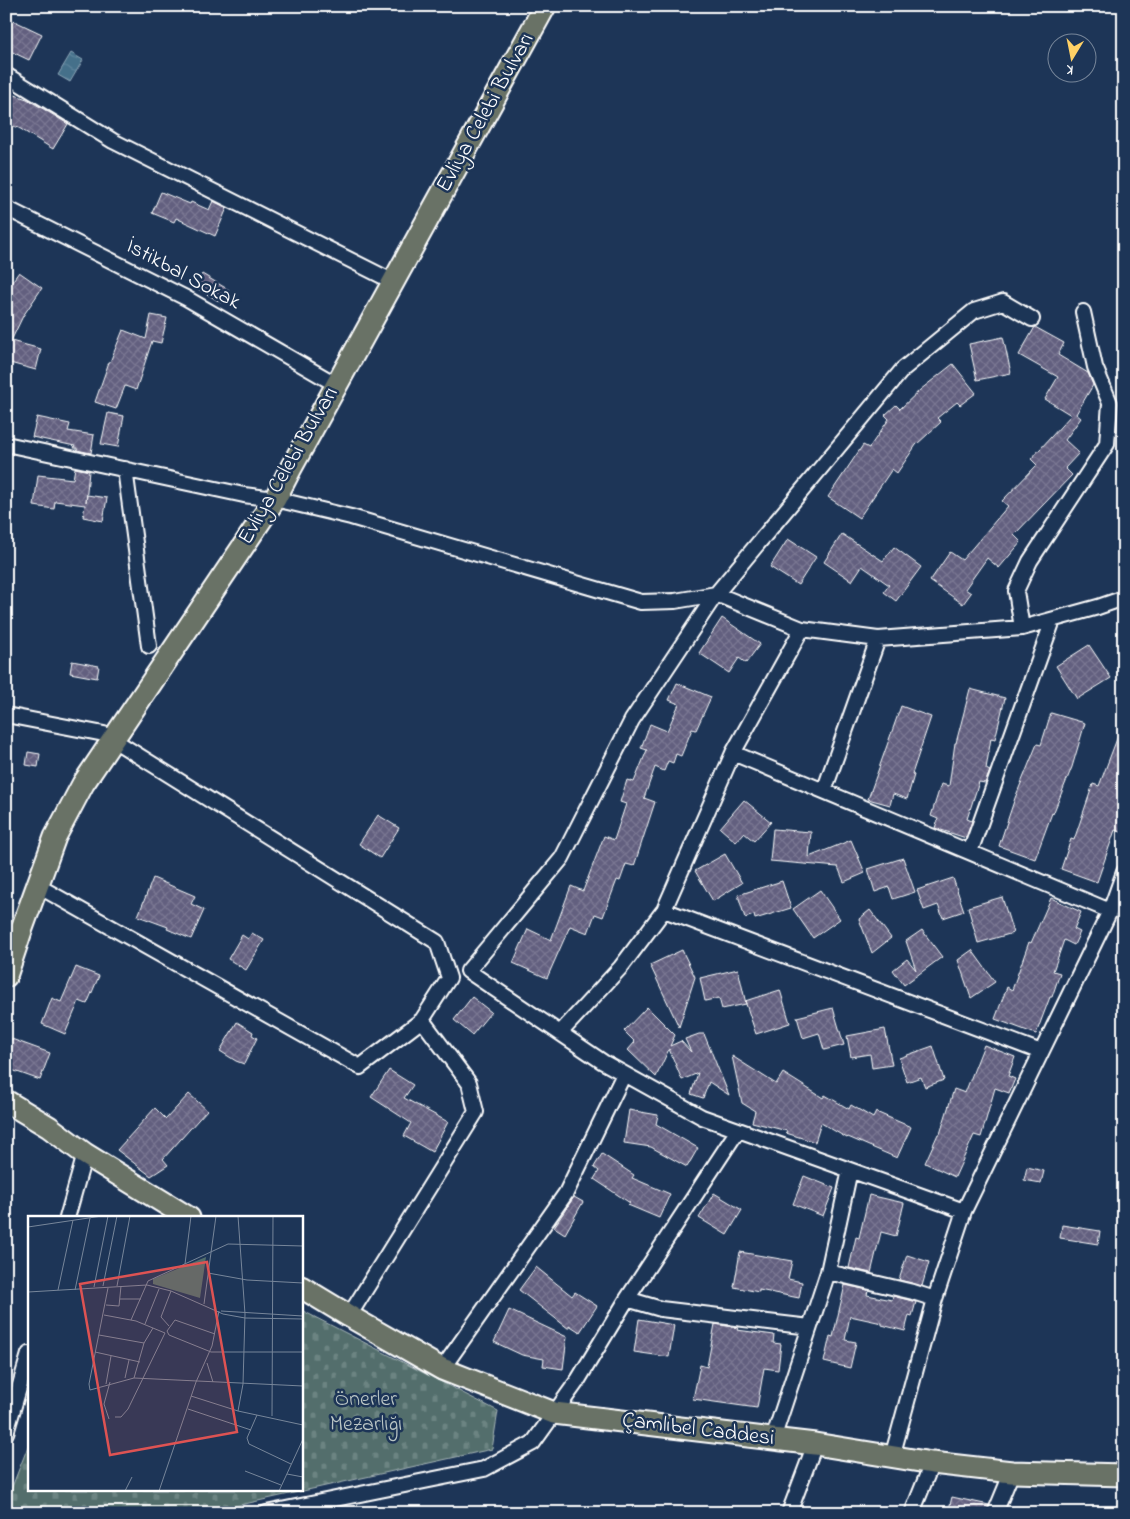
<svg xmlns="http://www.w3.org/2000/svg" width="1130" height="1519" viewBox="0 0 1130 1519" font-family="'Indie Flower',sans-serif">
  <defs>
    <pattern id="cemetery-stones" width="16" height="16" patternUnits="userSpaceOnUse" patternTransform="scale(1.25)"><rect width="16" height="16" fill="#526e6c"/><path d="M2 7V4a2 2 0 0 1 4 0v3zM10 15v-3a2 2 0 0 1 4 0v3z" fill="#6c8482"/></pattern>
    <pattern id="water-waves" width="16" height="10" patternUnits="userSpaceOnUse" patternTransform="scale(1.25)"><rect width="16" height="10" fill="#446f8a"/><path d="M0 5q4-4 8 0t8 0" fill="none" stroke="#60859c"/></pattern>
    <pattern id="building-cross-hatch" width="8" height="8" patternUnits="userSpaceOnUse" patternTransform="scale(1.25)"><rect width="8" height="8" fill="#625f7f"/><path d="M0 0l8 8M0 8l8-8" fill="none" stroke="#7a7792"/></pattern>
  </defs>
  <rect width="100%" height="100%" fill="#1d3557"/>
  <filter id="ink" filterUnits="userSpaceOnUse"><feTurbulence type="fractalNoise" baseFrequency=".02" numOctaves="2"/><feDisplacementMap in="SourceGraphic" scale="10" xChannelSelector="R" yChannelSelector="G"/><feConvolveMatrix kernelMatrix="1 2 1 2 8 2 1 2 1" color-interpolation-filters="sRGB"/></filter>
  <g filter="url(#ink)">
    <path fill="url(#cemetery-stones)" stroke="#a8b6b6" d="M301,1310l197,101 -6,38 -288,64h-198v-11l23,-58v46h272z"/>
    <path fill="url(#water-waves)" stroke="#8fa9b9" d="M71,53l12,7 -13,22 -12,-7z"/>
    <path fill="url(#building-cross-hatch)" stroke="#fff" d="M6,17l36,17 -13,26 -23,-11z
      M9,93l18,6 41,25 -15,25 -34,-21 -13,-4v-24z
      M161,192l29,12 1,-2 18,8 4,-9 14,7 -12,28 -39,-18 -2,4 -22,-9z
      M19,272l23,16 -19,28 -12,25 30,8 -5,21 -30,-8v-72z
      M202,274l27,16 -7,13 -27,-16z
      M151,315l16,3 -6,25 -9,-2 -16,49 -11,-4 -9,23 -21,-7 14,-40h1l13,-32 23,9z
      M1035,327l29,16 -6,12 30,18 5,12 -17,29 5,4 -16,22 14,13 -14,15 7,7 -58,60 7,7 -22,26 -12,-10 -22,31 6,4 -8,11 -33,-23 20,-29 12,8 46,-54 -6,-5 35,-36 -6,-6 40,-44 -26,-16 13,-22 -39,-22z
      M1003,337l8,36 -34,7 -8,-36z
      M953,364l23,29 -16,12 -3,-3 -20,16 4,4 -25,23 -19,28 -5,-4 -33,49 -31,-21 35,-52 6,3 20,-29 -4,-4 11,-10 4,4 20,-19z
      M108,413l16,3 -6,31 -17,-3z
      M37,417l33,7 -2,7 26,4 -3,18 -14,-3v-2h-3l1,-2 -43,-9z
      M75,468l14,3 -3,31 1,-7 20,3 -4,23 -20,-4 2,-12 -30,-4 -1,8 -20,-3 4,-31 35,4z
      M842,534l41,27 11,-14 27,20 -25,34 -12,-9 5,-7 -27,-19 -10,15 -28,-19z
      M788,539l28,18 -18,28 -28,-18z
      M722,618l38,26 -14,19 -7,-5 -10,15 -30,-20z
      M1089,645l22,33 -34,21 -21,-33z
      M72,661l27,5 -2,12 -27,-5z
      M677,683l34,14 -15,33 -4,-1 -11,27 -5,-2 -3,9 -5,-2 -4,10 -9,-4 -11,31 11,4 -21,64 -8,-2 -6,17 -3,-1 -14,37 -8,-3 -7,19 -18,-7 -23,52 -34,-15 15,-34 23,11 20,-54 12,5 21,-55 10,4 12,-36 -6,-2 7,-22 7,2 13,-32 -6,-2 9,-24 17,7 12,-27 -10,-4z
      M970,689l35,9 -10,41 -4,-1 -5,31 4,2 -5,12 -6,-1 -12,37 5,2 -6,17 -31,-10 3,-9 -7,-3 10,-32 8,2 6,-43h1z
      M901,706l30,11 -19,57 2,1 -7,24 -14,-5 -3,11 -22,-6z
      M1051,713l34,10 -13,44 -19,47 -1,-1 -17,46 -36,-13 16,-48 22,-54 4,1z
      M1123,723h1v110l-9,-3 -18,52 -36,-13 10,-30 3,1 19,-56 6,2z
      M28,752l12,2 -2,13 -12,-2z
      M744,800l27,22 -17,19 -10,-8 -8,9 -16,-14z
      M378,815l21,13 -19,30 -21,-14z
      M773,829l38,3 -2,25 42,-17 14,33 -21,9 -6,-15 -68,-6z
      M725,854l17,29 -29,18 -18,-30z
      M903,858l12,34 -22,7 -4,-12 -14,5 -7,-23z
      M153,878l42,18 -4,8 13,6 -13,29 -24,-10 1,-2 -30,-11z
      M953,878l11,33 -21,7 -5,-13 -14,5 -7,-20z
      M782,881l9,27 -36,11 -1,-4 -9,3 -7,-23z
      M820,890l20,29 -27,19 -20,-29z
      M1002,897l11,36 -35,10 -10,-36z
      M1051,898l30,14 -7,17 6,3 -6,13 -10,-5 -11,31 7,2 -8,24h-2l-14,37 -41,-15 12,-32 5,3 17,-48 2,1z
      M870,910l21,28 -19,15 -13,-34z
      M922,930l20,27 -38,28 -11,-15 14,-11 9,11 -10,-29z
      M252,933l12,7 -18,30 -18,-11 14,-24 6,4z
      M682,950l13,27 -16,50 -29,-62z
      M972,950l23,32 -24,16 -13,-38z
      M76,967l23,9 -12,28 -8,-3 -14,33 -23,-10 10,-26 9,4z
      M738,969l8,35 -24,5 -3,-11 -14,3 -5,-23z
      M780,990l10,33 -34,11 -11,-33z
      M472,997l19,15 -19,23 -18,-15z
      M647,1007l28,28 -5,11 11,-5 10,11 -6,-13 14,-5h5l25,61 -20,-13 -6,16 -12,-4 7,-21 -16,7 -13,-31 -13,28 -28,-27 7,-8 -11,-11z
      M833,1008l11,37 -20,5 -5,-17 -16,5 -6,-21z
      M237,1022l16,10 -1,3 5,3 -13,26 -8,-3 -16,-10z
      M885,1029l7,36 -20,3 -2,-14 -19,3 -4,-21z
      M6,1037l44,16 -10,27 -34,-12z
      M984,1045l31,12 -7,19 7,3 -6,14 -14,-5 -14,49 -7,-2 -19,42 -30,-14 13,-29h2l14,-45 11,4z
      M933,1046l11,34 -19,7 -4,-10 -14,5 -8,-24z
      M732,1056l44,28 7,-11 40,25 2,-3 24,14 2,-4 22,13 3,-6 35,15 -14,31 -49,-21 -1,1 -26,-15 -6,19 -29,-9 1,-2 -35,-9 3,-11 -13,-8z
      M389,1070l24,15 -9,13 44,24 -16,30 -28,-16 7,-13 -40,-26z
      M189,1094l18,16 -44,49 5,6 -17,11 -34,-26 38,-42 11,11z
      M629,1110l29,5 -2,9 42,24 -11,19 -36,-20 -27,-4z
      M602,1154l32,21 -2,3 38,16 -11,24 -31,-13 2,-2 -36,-24 5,-8 -5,-4z
      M1027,1167l17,4 -3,12 -17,-3z
      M804,1176l30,12 -11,28 -30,-12z
      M714,1193l28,17 -15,25 -28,-17z
      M869,1195l35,8 -8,33 -15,-4 -10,41 -22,-5 7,-31 3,1z
      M574,1197l9,5 -18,32 -11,-7z
      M1062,1225l38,6 -2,13 -38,-6z
      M740,1252l52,9 -4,18 14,3 -3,16 -40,-8v2l-25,-5z
      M907,1255l22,7 -7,24 -23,-6z
      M536,1267l36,29 3,-4 22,14 -17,26 -11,-7v4l-50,-39z
      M845,1285l23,5 -1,5 25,5 1,-4 23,6 -4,14 -3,-1 -4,16 -23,-6v-2l-32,-7 -5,24 11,2 -6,26 -26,-6 6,-26 3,1z
      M509,1310l58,27 -4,32 -20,-3 1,-7 -22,-4 -28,-13z
      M639,1319l35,6 -5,32 -35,-5z
      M715,1324l23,4 -1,2 37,5 -1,8 8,1 -3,26 -14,-2 -7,40 -64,-9 7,-34 7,2z
      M952,1497l37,8 -3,8h-38z"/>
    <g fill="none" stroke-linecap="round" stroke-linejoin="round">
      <g stroke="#fff" stroke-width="18">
        <path id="street" d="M6,75l107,66 271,136
          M6,208l180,90 151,87
          M6,444l238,51 31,4 76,18 290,85 34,-1 41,-7 86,35 76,10 144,-11 76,-21 26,-9
          M125,469l24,177
          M1022,628l-6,-37 14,-30 77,-117 3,-41 -15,-36 -12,-55
          M6,715l98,19 333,208 12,36 -27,42 -62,47 -322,-181
          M733,753l377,158
          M824,791l54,-152
          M970,852l83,-232
          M664,910l377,142
          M560,1033l61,-66 43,-57 69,-157 69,-124
          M964,1211l-262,-94 -99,-55 -135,-91 94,-113 70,-138 84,-126 187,-225 71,-58 29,-9 29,17
          M67,1218l18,-64
          M828,1272l22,-102
          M627,1299l34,10 149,18
          M349,1316l127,-204 -7,-29 -47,-63
          M442,1369l124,-176 58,-119
          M6,1433l23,-79
          M773,1439l55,-167 85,20 22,7
          M892,1457l43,-158 29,-88 146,-300 14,-39
          M266,1513l218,-44 49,-26 45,-63 49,-81 111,-169
          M789,1513l26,-69
          M912,1513l20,-50
          M995,1513l17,-41"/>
      </g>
      <g stroke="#fff" stroke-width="25">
        <path id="primary" d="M6,976l15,-45 34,-94 28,-53 192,-285 16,-31 254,-462
          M6,1101l43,26 36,27 104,64
          M301,1287l48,29 93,53 112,44 261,31 117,19 80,9 112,3"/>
      </g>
      <use href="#street" stroke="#1d3557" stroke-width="14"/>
      <use href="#primary" stroke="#697266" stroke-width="21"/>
    </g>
  </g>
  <g text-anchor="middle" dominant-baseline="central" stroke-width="5" stroke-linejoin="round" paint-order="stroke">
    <g font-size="22" fill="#fff" stroke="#1d3557">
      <text transform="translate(486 113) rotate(-61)">Evliya Celebi Bulvarı</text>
      <text transform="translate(183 275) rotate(28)">İstikbal Sokak</text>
      <text transform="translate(289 466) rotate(-60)">Evliya Celebi Bulvarı</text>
      <text transform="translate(698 1430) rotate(7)">Çamlıbel Caddesi</text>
    </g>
    <g font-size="22" fill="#bac5c4" stroke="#1d3557">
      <text x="366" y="1400">Önerler<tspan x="366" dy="25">Mezarlığı</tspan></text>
    </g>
  </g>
  <g transform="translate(28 1216)">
    <rect width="275" height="275" fill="#1d3557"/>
    <path d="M178,41l-6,41 -47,-14v-5z" fill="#526e6c"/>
    <path fill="none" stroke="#77869a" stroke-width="1" d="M0,11l74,-11M157,48l6,-48M180,57l39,7 56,3M75,70l14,-70M89,70l13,-70M66,71l14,-71M80,72l-19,96 1,6 44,-12 169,8M30,74l15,-70M47,74l15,-72M0,76l119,-7 24,6 52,23 22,4 58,1M92,83h21M176,88l12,-88M78,89l13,1 2,-20M193,95l82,5M76,99l32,6 29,12 -37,76 -7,8h-6M103,104l17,-39 80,-37 75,2M117,108l14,-35M141,110l-8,-9 10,-26M187,118l-40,-14 -8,11 2,4 42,17h92M71,119l45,8M67,136l45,10M179,147l6,19M97,162l4,-18M106,162l10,-35 9,-15M78,168l5,-28M163,180l47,15 65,14M160,193l63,21M210,195l5,-27 2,-70 -7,-98M229,199l-10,23 2,6 42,20M244,200l1,-200M81,203l-5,-15 6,-22M217,255l36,14M259,258l16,3M97,275l7,-14M131,275l37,-109 16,-36 7,-35M251,275l24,-52"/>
    <path fill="#de5353" fill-opacity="0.15" stroke="#de5353" stroke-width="2.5" d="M179,46l30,170 -127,23 -30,-171z"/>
    <rect width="275" height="275" fill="none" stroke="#fff" stroke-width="2.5"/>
  </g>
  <rect width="1130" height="1519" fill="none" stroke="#1d3557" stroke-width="25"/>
  <rect x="12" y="12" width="1105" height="1494" fill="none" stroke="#fff" stroke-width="2" filter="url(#ink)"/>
  <g transform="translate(1072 58) rotate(190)"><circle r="24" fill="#1d3557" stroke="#77869a"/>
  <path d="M0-4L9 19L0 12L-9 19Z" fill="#ffd166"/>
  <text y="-8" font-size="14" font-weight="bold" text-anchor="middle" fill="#ffffff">K</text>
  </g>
</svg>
